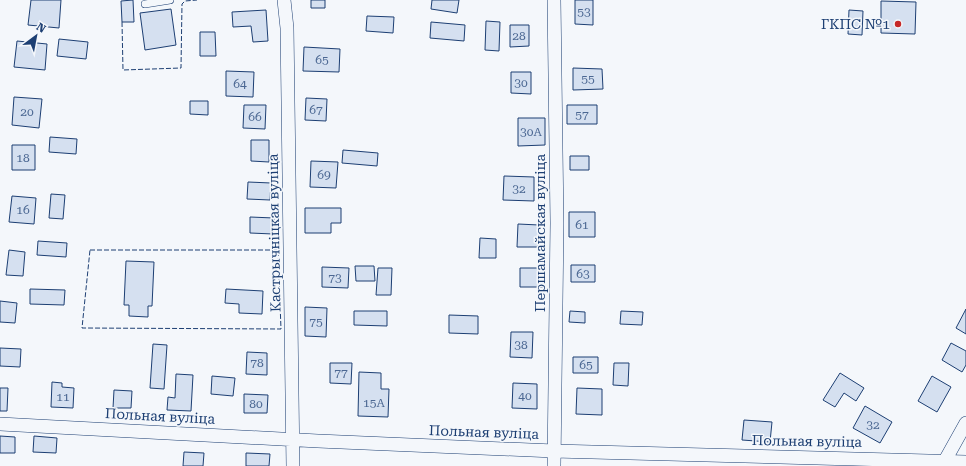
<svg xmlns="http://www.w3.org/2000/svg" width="966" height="466" viewBox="0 0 966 466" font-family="'Roboto Serif',serif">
  <rect width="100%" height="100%" fill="#f4f7fb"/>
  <path fill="#d5e0f0" stroke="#1d3f73" d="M31,0h30l-2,28 -31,-3z
    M133,0l1,22h-12l-1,-21z
    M311,0h14v8h-14z
    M432,0h27l-2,13 -26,-4z
    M575,0h18v25l-18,-1z
    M881,1l35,1 -1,32 -34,-1z
    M171,9l5,36 -31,5 -5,-37z
    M266,10l2,31 -15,1 -2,-16 -18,1 -1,-15z
    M849,10l14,1 -1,24 -14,-1z
    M367,16l27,1 -1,16 -27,-2z
    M486,21l14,1 -1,29 -14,-1z
    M431,22l34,3 -1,16 -34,-3z
    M510,25h19v21l-19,1z
    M200,32h15l1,24h-16z
    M59,39l29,3 -2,17 -29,-3z
    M17,41l30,3 -2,26 -31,-3z
    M304,47l36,2 -1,23 -36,-1z
    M573,68l29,1 1,20 -30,1z
    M226,71l28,1 -1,25 -27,-1z
    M511,72h20v22l-20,-1z
    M14,97l28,2 -3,29 -27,-3z
    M306,98l21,1 -1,22 -21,-1z
    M190,101h18v14l-18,-1z
    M244,105h22l-1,24 -22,-1z
    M567,105h30v19h-30z
    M518,118h27v27l-27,1z
    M50,137l27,2 -1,15 -27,-2z
    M251,140h18v22l-18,-1z
    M12,145h23v25h-23z
    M343,150l35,3 -1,13 -35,-3z
    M570,156h19v14h-19z
    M311,161l27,1 -2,26 -26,-1z
    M504,176l30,1v24l-31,-1z
    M248,182l23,1 -1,17 -23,-1z
    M51,194l14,1 -2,24 -14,-1z
    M12,196l24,2 -2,26 -25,-2z
    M305,208h36v15h-10v10h-26z
    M569,212h26v25h-26z
    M250,217l24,1 -1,16 -23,-1z
    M518,224l21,1 -1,22h-21z
    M480,238l16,1v19h-17z
    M38,241l29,2 -1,14 -29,-2z
    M9,250l16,2 -2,24 -17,-1z
    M126,261l28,1 -2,44h-4v11l-19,-1v-11h-5z
    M571,265h24v17h-24z
    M355,266h19l1,15h-19z
    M322,267l27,1 -1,20 -26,-1z
    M378,268h14l-1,27h-15z
    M520,268h24v19h-24z
    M30,289l35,1 -1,15 -34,-1z
    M226,289l37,2 -1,23 -23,-1v-9l-14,-1z
    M0,301l17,2 -2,20 -15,-1z
    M305,307l22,1 -1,29 -21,-1z
    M966,309v25l-10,-6z
    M354,311h33v15l-33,-1z
    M570,311l15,1v11l-16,-1z
    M621,311l22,1 -1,13 -22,-1z
    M449,315l29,1v18l-29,-1z
    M511,332h22l-1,26 -22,-1z
    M951,343l15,8v14l-4,7 -20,-12z
    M153,344l14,1 -3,44 -14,-1z
    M0,348l21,1 -1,18 -20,-1z
    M247,352l20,1v22l-21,-1z
    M573,357h25v16h-25z
    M330,363h22l-1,21 -21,-1z
    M614,363h15l-1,23 -15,-1z
    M359,372l22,1v16h8l-1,28 -30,-1z
    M840,373l24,15 -8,13 -12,-8 -9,14 -12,-7z
    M176,374l17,1 -2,36 -24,-1 1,-13 7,1z
    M212,376l23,2 -2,18 -22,-2z
    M932,376l19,11 -14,25 -19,-11z
    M52,382l10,1v4l12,1 -1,20 -22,-1z
    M513,383l24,1v25l-25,-1z
    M0,388h8l-1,23h-7z
    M577,388l25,1v26l-26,-1z
    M114,390l18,1 -1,17h-18z
    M244,394l24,1 -1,18h-23z
    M865,406l27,16 -12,21 -27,-15z
    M744,420l28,2 -2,20 -28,-2z
    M0,436l15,1v16h-15z
    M34,436l23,2 -1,15 -23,-1z
    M184,452l20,1 -1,13h-20z
    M246,453l24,1 -1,12h-23z"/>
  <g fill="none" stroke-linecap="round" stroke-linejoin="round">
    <g stroke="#1d3f73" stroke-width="8">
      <path id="lane" d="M145,4l25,-4"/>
    </g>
    <g stroke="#1d3f73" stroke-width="14">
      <path id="street" d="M284,0l3,28 6,438
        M0,424l318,17 236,10 412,11
        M554,466l3,-243 -3,-223
        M942,466l24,-43"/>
    </g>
    <use href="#lane" stroke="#f4f7fb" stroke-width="7"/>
    <use href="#street" stroke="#f4f7fb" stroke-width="13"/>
    <path stroke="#1d3f73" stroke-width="1" stroke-dasharray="5 2" stroke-linecap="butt" d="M122,22l1,48 58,-2 1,-64 3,-3 12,-1
      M90,250h188l3,79 -199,-1z"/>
  </g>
  <circle fill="#c62828" stroke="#f4f7fb" stroke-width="1.5" cx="898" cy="24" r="4"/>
  <g text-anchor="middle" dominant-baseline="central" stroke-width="3" stroke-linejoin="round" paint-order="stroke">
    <g font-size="12" fill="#4b6792">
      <text x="584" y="12">53</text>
      <text x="519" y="36">28</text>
      <text x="322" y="60">65</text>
      <text x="588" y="79">55</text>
      <text x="521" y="83">30</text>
      <text x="240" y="84">64</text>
      <text x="316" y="110">67</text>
      <text x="27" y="112">20</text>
      <text x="582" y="115">57</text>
      <text x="255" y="117">66</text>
      <text x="531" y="132">30А</text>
      <text x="23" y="158">18</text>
      <text x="324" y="175">69</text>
      <text x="519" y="189">32</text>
      <text x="23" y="210">16</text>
      <text x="582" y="225">61</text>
      <text x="583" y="274">63</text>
      <text x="335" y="278">73</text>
      <text x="316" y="322">75</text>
      <text x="521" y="345">38</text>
      <text x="257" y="363">78</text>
      <text x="586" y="365">65</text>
      <text x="341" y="373">77</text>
      <text x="525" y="396">40</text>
      <text x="63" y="397">11</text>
      <text x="374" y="403">15А</text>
      <text x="256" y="404">80</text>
      <text x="873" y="425">32</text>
    </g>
    <g font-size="14" fill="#1d3f73" stroke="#f4f7fb" text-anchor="end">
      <text x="890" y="24">ГКПС №1</text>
    </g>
    <g font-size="14" fill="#1d3f73" stroke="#f4f7fb">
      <text transform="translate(274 233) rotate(-91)">Кастрычніцкая вуліца</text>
      <text transform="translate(540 233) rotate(-90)">Першамайская вуліца</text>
      <text transform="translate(160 416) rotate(3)">Польная вуліца</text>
      <text transform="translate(484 432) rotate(2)">Польная вуліца</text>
      <text transform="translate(807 441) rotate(1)">Польная вуліца</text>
    </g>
  </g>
  <g transform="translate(36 36) rotate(32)" stroke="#f4f7fb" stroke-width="3" paint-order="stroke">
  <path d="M0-3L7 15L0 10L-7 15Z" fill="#1d3f73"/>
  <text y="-6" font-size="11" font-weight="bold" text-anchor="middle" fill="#1d3f73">N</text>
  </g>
</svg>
